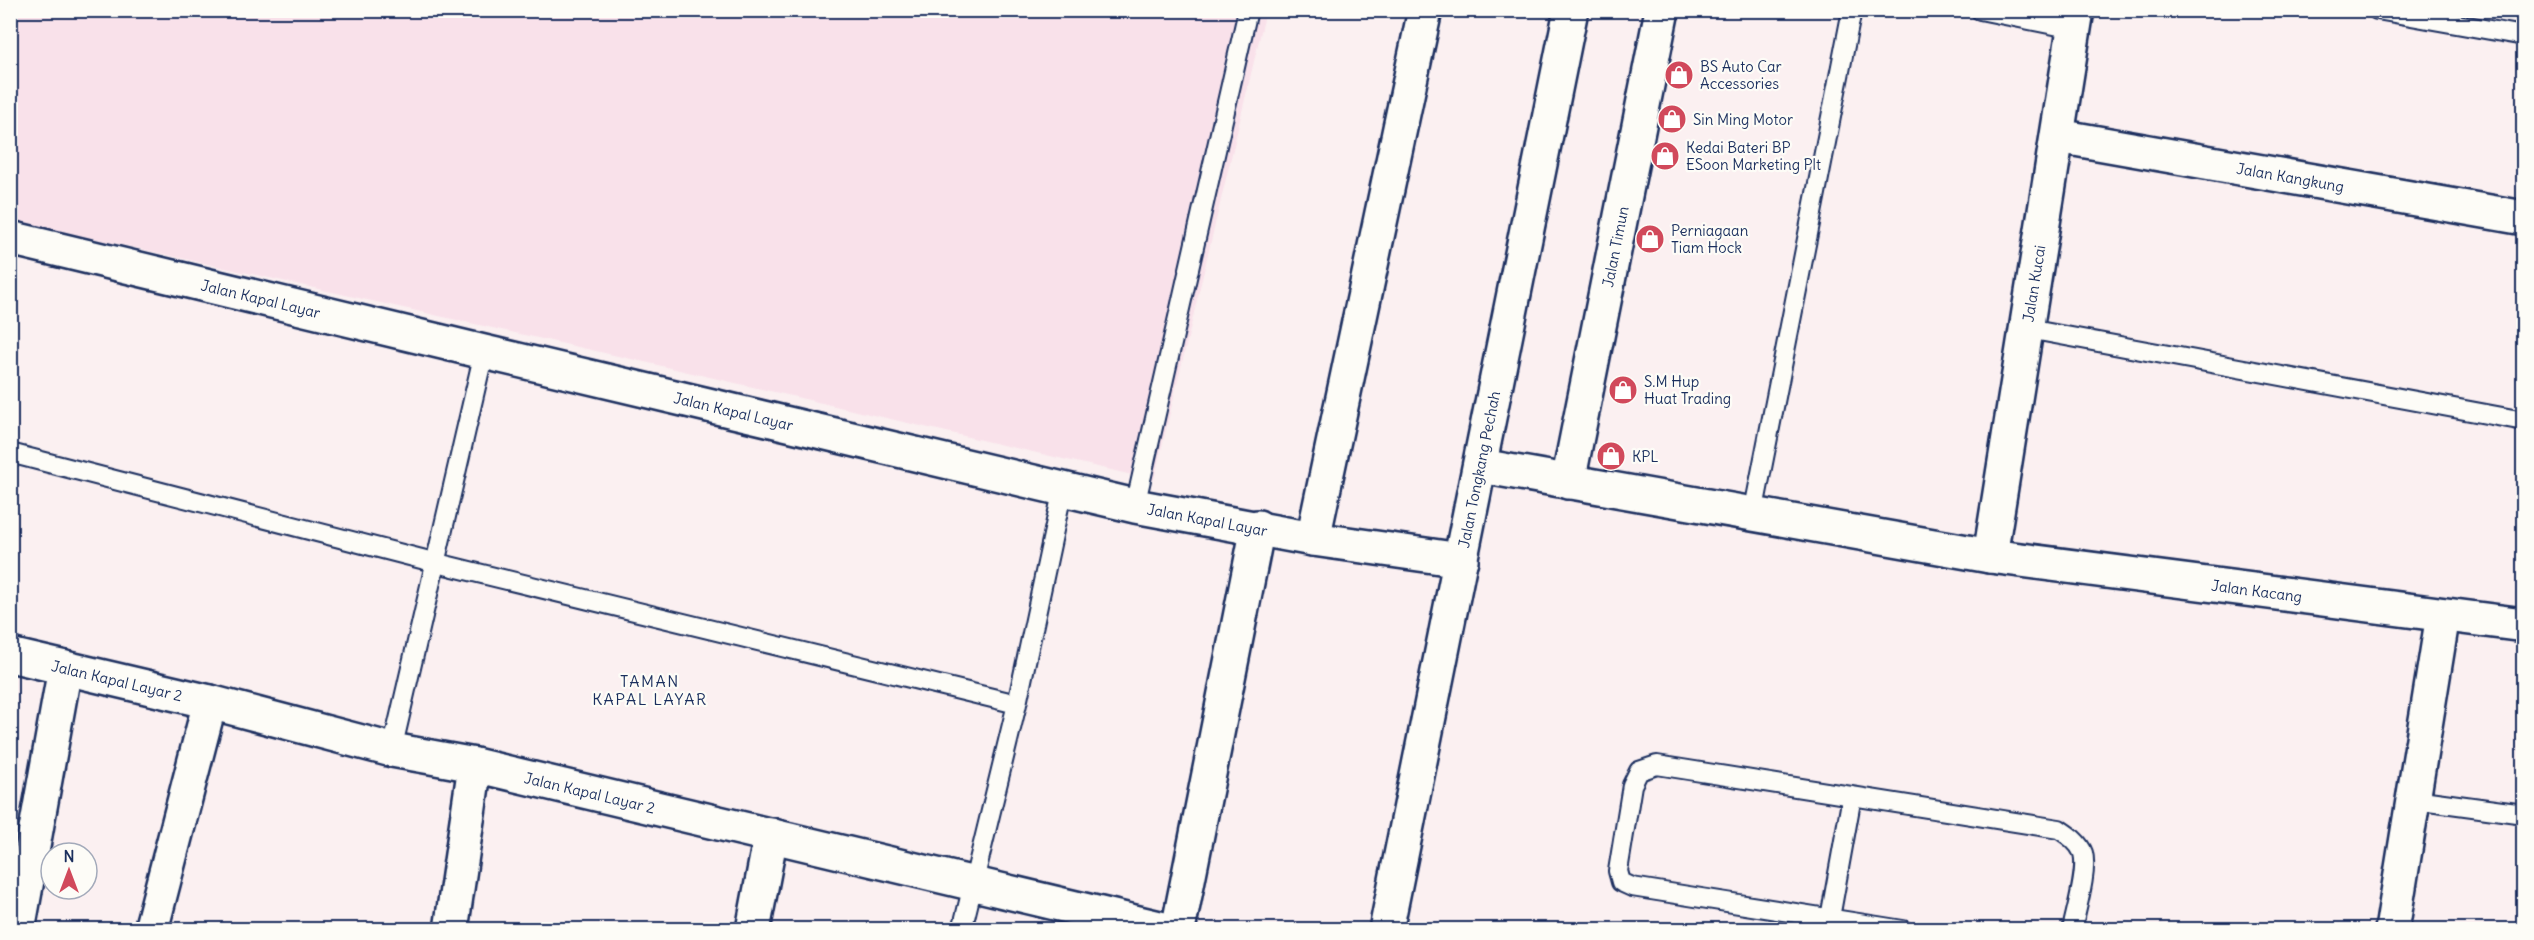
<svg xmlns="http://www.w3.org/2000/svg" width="2534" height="940" viewBox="0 0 2534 940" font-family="Delius,sans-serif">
  <rect width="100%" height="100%" fill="#fbf0f1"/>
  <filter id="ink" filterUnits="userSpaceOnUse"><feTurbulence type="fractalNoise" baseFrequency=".0167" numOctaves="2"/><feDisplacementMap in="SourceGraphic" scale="12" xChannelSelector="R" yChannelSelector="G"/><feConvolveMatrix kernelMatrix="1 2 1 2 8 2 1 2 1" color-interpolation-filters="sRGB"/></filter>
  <g filter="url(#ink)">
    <path fill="#f9e1ea" d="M11,11h1255l-112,469 -514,-119 -629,-141z"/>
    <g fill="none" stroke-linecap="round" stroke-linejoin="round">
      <g stroke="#1b2f5e" stroke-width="22">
        <path id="lane" d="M1980,10l94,19
          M2377,10l147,26
          M2028,329l496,92
          M10,453l427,110 580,141
          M1135,506l113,-496
          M1753,514l99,-504
          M392,750l92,-398
          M2414,799l110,15
          M1830,918l22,-122
          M962,930l55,-226 46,-216
          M1903,930l-271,-43 -11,-5 -3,-11 14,-86 7,-14 18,-6 402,64c9,6 20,13 24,24 5,18 -7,57 -11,77"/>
      </g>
      <g stroke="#1b2f5e" stroke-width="38">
        <g id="street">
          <path id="s1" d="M2058,136l466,82"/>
          <path id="s2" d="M10,238l474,114 651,154 178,33 148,21"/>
          <path id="s3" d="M1481,466l509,90 534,69"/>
          <path id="s4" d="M1568,482l94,-472"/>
          <path d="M1313,539l112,-529"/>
          <path id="s5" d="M1990,556l87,-546"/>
          <path id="s6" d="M10,655l200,47 182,48 83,15 693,165"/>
          <path d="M18,930l47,-262"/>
          <path d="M151,930l59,-228"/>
          <path d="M451,930l24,-165"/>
          <path d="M753,930l18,-95"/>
          <path d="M1178,930l80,-403"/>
          <path d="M2392,930l51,-315"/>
        </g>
      </g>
      <g stroke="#1b2f5e" stroke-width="38">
        <g id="primary">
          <path id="s7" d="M1386,930l185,-920"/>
        </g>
      </g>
      <use href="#lane" stroke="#fdfcf7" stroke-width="18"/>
      <use href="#street" stroke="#fdfcf7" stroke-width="33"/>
      <use href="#primary" stroke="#fdfcf7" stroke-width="33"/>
    </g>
  </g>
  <defs>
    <g id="shop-disc" transform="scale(1.5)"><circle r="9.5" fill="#d1495b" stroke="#fdfcf7"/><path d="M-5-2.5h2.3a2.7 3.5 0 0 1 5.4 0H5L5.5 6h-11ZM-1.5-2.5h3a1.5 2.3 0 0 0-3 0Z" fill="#fff"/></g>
  </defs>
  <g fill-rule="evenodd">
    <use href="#shop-disc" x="1679" y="75"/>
    <use href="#shop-disc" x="1672" y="119"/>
    <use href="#shop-disc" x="1665" y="156"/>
    <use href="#shop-disc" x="1650" y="239"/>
    <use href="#shop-disc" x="1623" y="390"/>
    <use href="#shop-disc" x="1611" y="456"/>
  </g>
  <g text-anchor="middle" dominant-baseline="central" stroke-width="4.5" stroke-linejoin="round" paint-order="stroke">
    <g font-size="15" fill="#1b2f5e" stroke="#fdfcf7" text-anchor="start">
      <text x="1700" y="66">BS Auto Car<tspan x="1700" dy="17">Accessories</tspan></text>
      <text x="1693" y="119">Sin Ming Motor</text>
      <text x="1686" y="147">Kedai Bateri BP<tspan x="1686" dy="17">ESoon Marketing Plt</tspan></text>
      <text x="1671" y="230">Perniagaan<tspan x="1671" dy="17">Tiam Hock</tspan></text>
      <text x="1644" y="381">S.M Hup<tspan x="1644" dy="17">Huat Trading</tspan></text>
      <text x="1632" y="456">KPL</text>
    </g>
    <g font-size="15" fill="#1b2f5e" stroke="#fdfcf7">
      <text stroke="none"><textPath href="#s1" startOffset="236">Jalan Kangkung</textPath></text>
      <text stroke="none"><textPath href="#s4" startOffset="240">Jalan Timun</textPath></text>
      <text stroke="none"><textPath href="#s5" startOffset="276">Jalan Kucai</textPath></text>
      <text stroke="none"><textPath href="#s2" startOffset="258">Jalan Kapal Layar</textPath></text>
      <text stroke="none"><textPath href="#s2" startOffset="744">Jalan Kapal Layar</textPath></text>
      <text stroke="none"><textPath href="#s7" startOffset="470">Jalan Tongkang Pechah</textPath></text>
      <text stroke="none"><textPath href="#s2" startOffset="1230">Jalan Kapal Layar</textPath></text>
      <text stroke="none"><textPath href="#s3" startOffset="786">Jalan Kacang</textPath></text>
      <text stroke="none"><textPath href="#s6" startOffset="110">Jalan Kapal Layar 2</textPath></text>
      <text stroke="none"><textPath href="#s6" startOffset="596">Jalan Kapal Layar 2</textPath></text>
    </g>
    <g font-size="16" letter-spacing="1.5" fill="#1b2f5e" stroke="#fdfcf7">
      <text x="650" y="681">TAMAN<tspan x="650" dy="18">KAPAL LAYAR</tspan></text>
    </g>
  </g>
  <rect width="2534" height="940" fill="none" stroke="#fdfcf7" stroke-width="36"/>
  <rect x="18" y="18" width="2498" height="904" fill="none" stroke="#1b2f5e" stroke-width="2" filter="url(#ink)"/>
  <g transform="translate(69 871)"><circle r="28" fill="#fdfcf7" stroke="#a3aaba" stroke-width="1.5"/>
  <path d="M0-4.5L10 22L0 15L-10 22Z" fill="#d1495b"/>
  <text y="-9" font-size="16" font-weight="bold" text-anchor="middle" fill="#1b2f5e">N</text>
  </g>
</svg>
